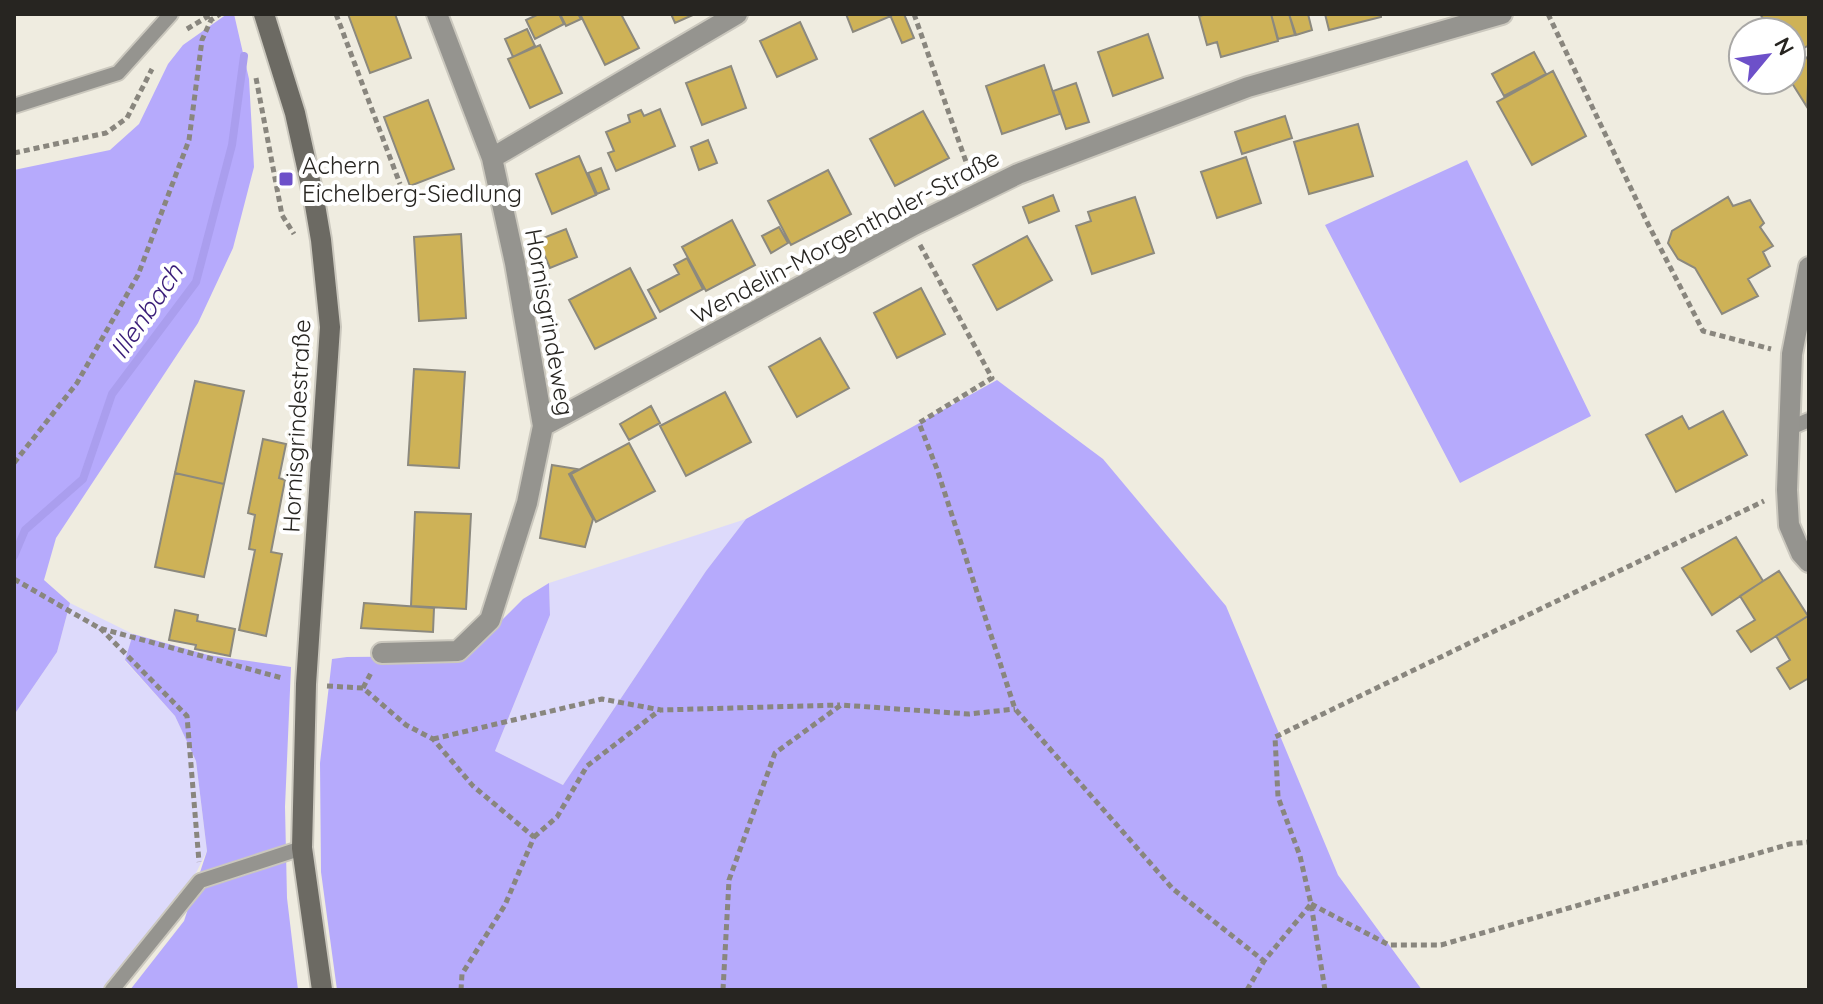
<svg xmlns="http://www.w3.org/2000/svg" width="1823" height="1004" viewBox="0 0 1823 1004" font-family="Quicksand,sans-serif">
  <rect width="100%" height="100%" fill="#efece0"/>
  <path fill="#dddafb" d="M746,519l-40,52 -143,214 -68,-34 55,-136 -1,-32z
    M70,603l63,31 -8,27 50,55 21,45 11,90 -15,30 -90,109h-88v-275l43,-63z"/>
  <path fill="#b6aafc" d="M227,14h7l15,65 5,88 -21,81 -35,75 -142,215 -12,42 26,23 -13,49 -43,63v-545l96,-20 29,-26 29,-60 15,-19z
    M1467,160l124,256 -131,67 -135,-258z
    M997,380l106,79 123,147 112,269 84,115h-1085l-16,-118 -1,-109 12,-104 15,-2 119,-1 57,-57 26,-16 1,32 -55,136 68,34 143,-214 40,-52z
    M133,634l75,21 83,12 -6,140 2,91 11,92h-168l54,-69 23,-70 -11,-90 -21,-45 -50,-56z"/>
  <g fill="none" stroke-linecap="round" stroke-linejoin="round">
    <path stroke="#aa9eee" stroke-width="8" d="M14,556l11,-26 58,-51 29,-85 84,-112 36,-137 12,-89"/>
  </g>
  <path fill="#ceb257" stroke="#8c897e" stroke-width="2" d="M348,14h47l16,44 -41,15z
    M539,14h20l5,10 -29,15 -9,-19z
    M560,14h18l3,5 -15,7z
    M580,14h41l18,34 -34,17z
    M671,14h24l-20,9z
    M846,14h44l1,2 -38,16z
    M894,14h10l10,24 -12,5 -12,-28z
    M1207,14h64l7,27 -57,16 -4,-15 -10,3 -8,-29z
    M1271,14h18l6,21 -17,4z
    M1289,14h19l4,16 -16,5z
    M1325,14h56v3l-52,13z
    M1760,14h49v31l-18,11v-24h-19z
    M800,22l17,37 -40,18 -17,-36z
    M527,29l8,17 -22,11 -8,-18z
    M1148,34l15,44 -50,18 -15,-44z
    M540,45l22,48 -32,15 -22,-49z
    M1534,52l12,22 -42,22 -12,-22z
    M1805,56l4,5 -2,46 -17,-27 1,-15z
    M1044,65l16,49 -58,20 -16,-48z
    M731,66l15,42 -44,17 -16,-42z
    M1553,71l33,65 -54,29 -35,-63z
    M1076,83l13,39 -23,7 -13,-38z
    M428,100l26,69 -44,17 -26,-69z
    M660,109l15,37 -59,25 -8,-18 6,-2 -8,-19 24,-10 -2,-7 13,-5 3,6z
    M923,111l26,47 -54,28 -25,-47z
    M1285,116l7,22 -50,16 -7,-22z
    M1358,124l15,52 -64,18 -15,-52z
    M708,140l9,23 -18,7 -8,-23z
    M579,156l17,39 -44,19 -16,-40z
    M1246,157l15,46 -44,15 -16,-46z
    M601,168l8,21 -12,5 -9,-21z
    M828,170l23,44 -60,31 -23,-44z
    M1053,195l6,16 -30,12 -6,-16z
    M1135,197l19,56 -62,21 -16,-48 15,-5 -3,-9z
    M1728,197l5,9 17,-6 14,23 -4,4 13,19 -10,6 7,14 -22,13 10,17 -36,18 -27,-46 -17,-9 -10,-16 4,-12z
    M732,220l23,45 -49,26 -24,-44z
    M779,227l9,16 -17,10 -9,-17z
    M566,229l11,28 -27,11 -12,-28z
    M461,234l5,84 -47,3 -5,-84z
    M1027,236l25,44 -55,30 -24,-45z
    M687,258l16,31 -43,23 -12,-22 31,-16 -5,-9z
    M630,268l26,50 -61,31 -26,-49z
    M921,288l24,46 -48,24 -23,-45z
    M820,338l29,50 -52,29 -28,-50z
    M414,369l51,3 -6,96 -51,-3z
    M195,381l49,10 -20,93 -49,-11z
    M725,392l26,50 -65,34 -26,-50z
    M651,406l9,17 -31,17 -9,-16z
    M1723,411l24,44 -71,37 -30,-57 36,-19 7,13z
    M263,439l23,5 -7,34 6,2 -14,72 11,2 -16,82 -27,-6 16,-80 -6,-1 6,-34 -7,-2z
    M629,443l26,48 -59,31 -25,-48z
    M552,465l25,4 -8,5 24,45 -8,28 -45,-9z
    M175,473l49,11 -20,93 -49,-10z
    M415,512l56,2 -5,95 -55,-3z
    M1736,537l27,44 -51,34 -30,-47z
    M1779,571l29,45 -57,36 -14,-21 18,-11 -15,-24z
    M364,603l70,5 -1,24 -72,-4z
    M175,610l23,5 -1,6 38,8 -5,27 -35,-7 1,-4 -27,-5z
    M1808,616l1,62 -19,11 -13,-21 13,-8 -14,-24z"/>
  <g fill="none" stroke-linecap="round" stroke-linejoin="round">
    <g stroke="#cbc8be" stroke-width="18">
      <path id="service" d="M14,106l104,-33 53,-59
        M1790,428l19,-8
        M112,990l88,-109 102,-33"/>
    </g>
    <g stroke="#cbc8be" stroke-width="24">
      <path id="minor" d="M492,158l245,-144
        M1809,267l-17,87 -5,136 2,35 12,28 8,9
        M543,426l371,-201 104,-51 230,-87 254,-73
        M382,653l76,-2 32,-31 37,-117 16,-77 -28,-163 -23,-105 -55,-144"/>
    </g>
    <g stroke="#cbc8be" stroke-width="24">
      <path id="secondary" d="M264,14l31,99 19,86 7,41 9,87 -24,357 -4,164 20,142"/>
    </g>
    <path stroke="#89867e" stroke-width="5" stroke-dasharray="6 4" stroke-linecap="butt" d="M336,14l64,170
      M914,14l56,159
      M1548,14l99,208 56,109 68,18
      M187,29l25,-15
      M256,78l26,137 12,19
      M14,153l92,-20 21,-15 25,-49
      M920,245l72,133 -73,45 18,46 78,240 158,180 91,72
      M14,463l63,-80 61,-108 51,-135 13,-100 9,-20 9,-6
      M14,579l85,49 183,50
      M100,628l87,88 12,146
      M327,686l36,2 43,37 27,14 40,47 61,51 -29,68 -43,69 -1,16
      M363,688l9,-17
      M433,739l169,-40 59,11 179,-5
      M534,837l23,-20 30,-51 73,-56
      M1311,904l78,41h52l349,-101 19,-2
      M723,990l6,-110 46,-127 66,-48 128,9 46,-5
      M1247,990l17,-29 47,-57
      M1325,990l-14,-86 -11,-48 -22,-59 -3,-60 489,-236"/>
    <use href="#service" stroke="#95948f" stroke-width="14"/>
    <use href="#minor" stroke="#95948f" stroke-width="20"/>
    <use href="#secondary" stroke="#6c6a63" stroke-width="20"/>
  </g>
  <rect fill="#6d50c9" stroke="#fff" stroke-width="3" x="278" y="171" width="16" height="16" rx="4"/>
  <g text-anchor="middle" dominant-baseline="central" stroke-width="8" stroke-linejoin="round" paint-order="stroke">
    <g font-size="24" fill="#272521" stroke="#fff" text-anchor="start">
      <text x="302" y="165">Achern<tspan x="302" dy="28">Eichelberg-Siedlung</tspan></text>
    </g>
    <g font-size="24" fill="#272521" stroke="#fff">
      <text transform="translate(845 236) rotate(-28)">Wendelin-Morgenthaler-Straße</text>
      <text transform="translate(550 322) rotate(80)">Hornisgrindeweg</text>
      <text transform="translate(296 426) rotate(-87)">Hornisgrindestraße</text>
    </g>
    <g font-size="26" font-style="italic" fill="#391c78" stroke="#fff">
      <text transform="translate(146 311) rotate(-56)">Illenbach</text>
    </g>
  </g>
  <rect width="1823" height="1004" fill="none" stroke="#272521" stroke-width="32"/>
  <g transform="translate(1767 56) rotate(61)"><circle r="38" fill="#ffffff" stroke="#a9a8a6" stroke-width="2"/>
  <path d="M0-6L14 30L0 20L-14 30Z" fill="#6d50c9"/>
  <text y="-12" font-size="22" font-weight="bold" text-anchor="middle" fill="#272521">N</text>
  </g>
</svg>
